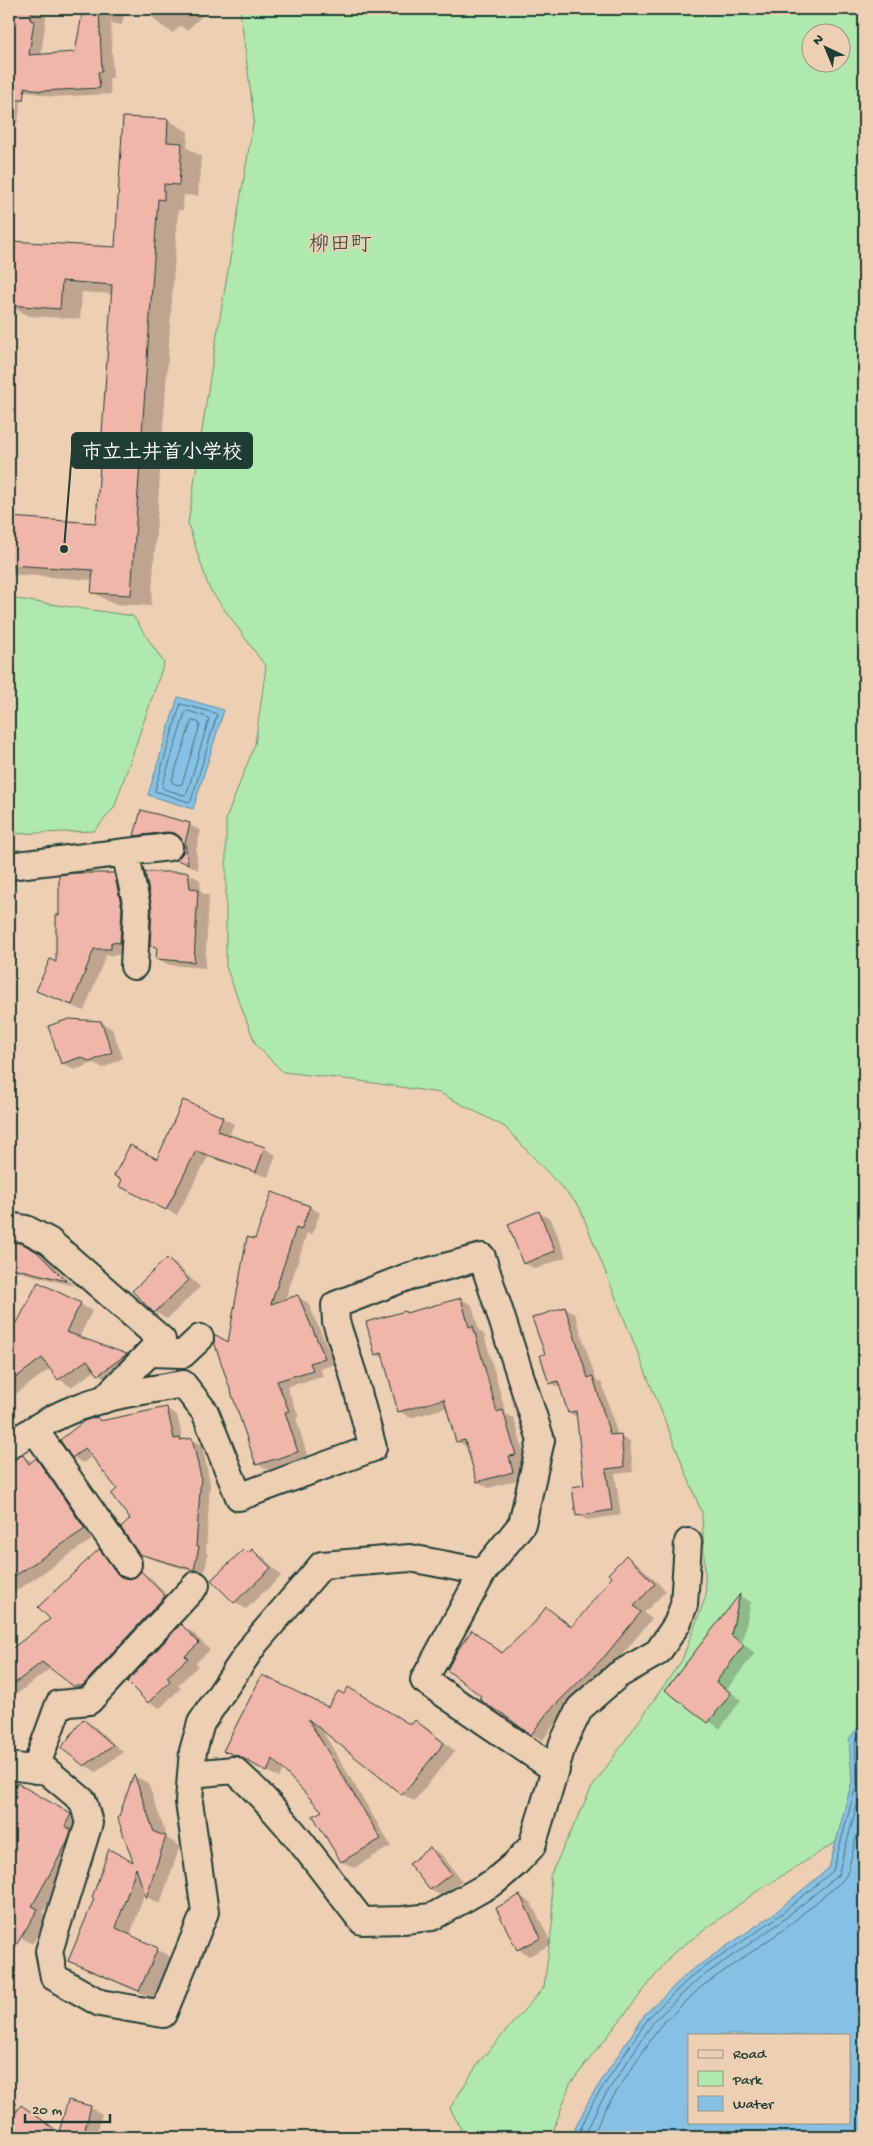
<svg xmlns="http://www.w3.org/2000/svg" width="873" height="2146" viewBox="0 0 873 2146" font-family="'Gochi Hand','Klee One',sans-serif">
  <rect width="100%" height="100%" fill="#edcfb4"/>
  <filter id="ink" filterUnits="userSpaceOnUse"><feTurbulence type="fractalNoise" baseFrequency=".02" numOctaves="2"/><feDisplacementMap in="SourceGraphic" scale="10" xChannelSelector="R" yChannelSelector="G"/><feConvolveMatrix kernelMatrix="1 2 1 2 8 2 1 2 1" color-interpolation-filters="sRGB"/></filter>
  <g filter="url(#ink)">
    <path fill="#b0e9ae" stroke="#689371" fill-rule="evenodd" d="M240,9h624v1819l-23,11 -85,53 -83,61 -103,131 -19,53h-86l-15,-29 29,-46 65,-75 9,-69 -3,-42 41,-87 91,-129 24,-64 -4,-83 -123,-307 -74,-79 -65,-34 -86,-13 -71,-8 -27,-27 -30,-78v-148l29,-75 11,-77 -57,-79 -21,-64 24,-160 42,-245zM810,32h30v30h-30z
      M9,598l124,18 31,47 -50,145 -20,23 -85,3z"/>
    <path fill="#86c1e5" stroke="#5d8c9e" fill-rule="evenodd" d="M178,697l46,13 -31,99 -45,-14z
      M864,1720v417h-293l18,-37 56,-86 44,-42 83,-57 57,-47 23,-87 -3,-42zM689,2035h160v87h-160z"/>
    <path fill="#0003" d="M9,9h38l-6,46 35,-2 9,-44h40l-3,16 -11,-2 2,55h-4l2,16 -59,3 -30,-7 -4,33h-9z
      M144,9h65l-22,21 -7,-4 -7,7 -11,-7z
      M168,120l20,12 -1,16 14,8 -3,40 -14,-1 -1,15h-5l-27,396 -38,-2 -20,-12 1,-12 -85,-6v-56l88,6 15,-230 -30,-2 -2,27 -51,-3 -20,-11v-63l107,6z
      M142,812l48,13 11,6 -5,19 2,20 -20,-10 6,-6 1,-8 -2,-7 -36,3 -12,-7z
      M188,873l12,7 1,12 8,4 -4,72 -36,-3 -12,-7 1,-9 -7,-4z
      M114,874l12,7 -4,74h-16l-22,56 -46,-20z
      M101,1022l11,7 11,29 -20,10 -9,-5 -20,7 -12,-7z
      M223,1118l11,6 -5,12 35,12 12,7 -8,22 -60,-20 -31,58 -45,-23 26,-31z
      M272,1193l38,14 10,6 -8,22 -5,-2 -22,68 13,-4 10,6 27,61 -15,5 3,7 -36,11 12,30 -3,1 12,40 -40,12 -11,-6 -29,-120 27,-104z
      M539,1213l12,6 15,38 -30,12 -12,-6z
      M9,1242l13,3 26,15 26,26 -65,-17z
      M167,1259l11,7 22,21 -33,32 -12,-7 -21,-21z
      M461,1299l11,6 7,26 5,3 22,80 8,4 12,43 -6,2 4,15 -35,10 -11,-6 -9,-34 -12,-7 -9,-34 -38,11 -11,-7 -14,-52 -9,-5 29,-42 3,2z
      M80,1304l12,7 -13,27 48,17 12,7 -28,20 -12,-8 -3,-4 -25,17 -12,-8 -8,-11 -42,31v-79l9,4z
      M565,1308l10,6 21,66 6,3 16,53 12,5 3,31 -18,2 6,41 -34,5 -10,-5 9,-29 -8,-68 -9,-6 -8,-24 -11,-5 -4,-28z
      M167,1409l10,6 6,26 8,-2 11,6 8,38 -4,69 2,2 -4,21 -53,-16 -11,-6 -8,-34 -13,-30 -27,-33 -9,7 -10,-6 24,-39 6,3z
      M22,1456l11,6 3,-2 13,7 48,69 -88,60v-132z
      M99,1550l10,6 18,24 10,-2 4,-6 10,6 23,25 -90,87 -32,-23 -43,33v-47l43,-33z
      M244,1551l5,3 3,-3 12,6 17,19 -35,33 -11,-7 -22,-22z
      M626,1557l12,7 28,27 -22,22 8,6 -36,43 -57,56 -16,22 -12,-6 -48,-38 -10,-64 31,21 32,-31 10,-13 27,18 41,-50z
      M740,1596l11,6 -9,41 13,10 -28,36 14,11 -21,29 -53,-39z
      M181,1625l11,7 18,18 -14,13 2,3 -20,19 3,3 -21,20 -11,-6z
      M329,1708l82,18 4,-5 12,7 28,23 -41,50 -12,-7 -82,-67 71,119 -37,22 -12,-6 -27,-45 9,-6 -40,-43 -5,10 -27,-16 -16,-5 -11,-7z
      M84,1720l11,7 28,25 -27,20 -11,-7z
      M134,1776l14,7 19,55 13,8 -20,58 -13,-7 -2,-6 -15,45 41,21 -18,41 -70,-30 -14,-8 67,-96z
      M18,1784l64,38 -4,28 -35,63 6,4 -17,27 -23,-14v-135l2,1z
      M430,1848l12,7 20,26 -20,15 -12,-6z
      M520,1896l11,7 21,41 -23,12 -11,-7z
      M9,2101l10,10 3,-5 30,21 -7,10h-36z
      M69,2102l22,6 11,6 -6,23h-37z"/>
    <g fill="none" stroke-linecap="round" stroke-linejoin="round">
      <path stroke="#48727b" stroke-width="1" d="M181,704l34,9 2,2 -26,86 -2,1 -34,-11z
        M188,711l19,6 2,2 -22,74 -3,2 -20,-6 -2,-3 23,-73z
        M192,721l6,1 2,3 -18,59 -3,1 -6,-2 -1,-2z
        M577,2137l16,-35 56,-85 43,-41 83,-57 58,-48 24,-89 -2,-41 9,-13
        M584,2137l15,-32 55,-84 42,-40 82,-57 60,-49 25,-92 -2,-39 3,-5
        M592,2137l13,-28 55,-83 41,-39 82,-57 59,-49 5,-7 17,-67"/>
    </g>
    <path fill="#f0b6aa" stroke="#1f3d34" d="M9,9h23l-2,11 4,1 -5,34 46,-3 8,-43h16l3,63h-4l2,16 -60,3 -15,-4 -2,13 -14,-1z
      M123,117l45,2 -1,23 15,1 -3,42 -15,-1v16l-6,-1 -27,396 -40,-2 2,-23 -84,-5v-48l87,6 16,-238 -50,-4 -2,28 -51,-4v-64l106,6z
      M141,810l49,13 -5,20 3,21 -12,-4 7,-7 1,-7 -3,-8 -6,-5 -8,-1 -33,4z
      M145,872h43l2,16 8,1 -4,73 -38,-3 1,-12 -7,-1 2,-38z
      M75,873h39l8,35 -2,35 -9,-1v7h-17l-22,56 -36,-14 14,-32 6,3v-47h3v-40z
      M69,1019l32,2 11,31 -22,10 -9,-5 -20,7 -13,-38z
      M183,1100l40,17 -6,14 48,16 -9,25 -60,-21 -30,59 -47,-24 3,-6 -8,-4 16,-31 27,14z
      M272,1192l38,14 -9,24 -5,-2 -25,76 27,-9 27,63 -15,5 3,7 -36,11 12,30 -4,1 13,40 -42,13 -42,-123v-8l14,8 19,-105 8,2z
      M539,1211l16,40 -32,13 -15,-40z
      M9,1241l14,3 14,8 29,29 -57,-14z
      M167,1258l22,22 -35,33 -22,-22z
      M38,1282l43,21 -15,29 61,22 -29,21 -11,-15 -29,20 -16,-22 -33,25v-65l8,5z
      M461,1298l8,29 4,-1 24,86 6,-2 13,45 -7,1 4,16 -36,10 -12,-42 -9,2 -12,-43 -46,13 -16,-59 -7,2 -9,-33 39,-11 1,2z
      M565,1307l23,71 5,-2 17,59 11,-1 3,33 -18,2 6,41 -36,6 -4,-29 12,-2 -8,-74 -8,2 -10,-32 -9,3 -9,-29 5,-1 -13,-36z
      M167,1407l7,32 6,-1v2l12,-2 9,39 -5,69 3,1 -5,23 -55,-16 -18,-26 9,-9 -19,-25 6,-5 -32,-41 -13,10 -12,-18 24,-19 13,-4 3,4z
      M23,1455l6,9 7,-6 49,71 -76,51v-119z
      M99,1549l22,28 9,2 6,-2 5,-6 24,25 -83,90h-9l-31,-24 -33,26v-37l41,-32 -12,-12z
      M244,1549l4,4 4,-4 19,19 -37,35 -23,-23z
      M626,1555l29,29 -21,22 7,6 -36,44 -57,56 -17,23 -31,-23 -12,-6 -9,-8 2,-2 -34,-26 10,-19 15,-21 30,23 33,-31 11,-15 26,20 40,-50 -4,-3z
      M740,1594l-9,41 13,10 -28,37 15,11 -23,30 -43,-33z
      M181,1624l18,19 -14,13 3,2 -21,19 3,4 -22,22 -21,-21z
      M262,1675l66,32 10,-16 6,3 4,-7 63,38 4,-5 29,23 -42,52 -94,-76 73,120 -40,23 -28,-46 9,-5 -49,-52 -6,13 -28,-16 -16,-5z
      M83,1719l30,26 -29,21 -23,-18z
      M134,1774l20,58 12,4 -20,62 -10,-30 -20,60 42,20 -19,43 -71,-30 26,-62 -2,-1 17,-49 24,13 -15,-43z
      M17,1783l54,31 -6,12 6,4 -4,13 -35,63 6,3 -29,48v-160z
      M430,1847l21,27 -21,16 -21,-26z
      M520,1895l21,43 -24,12 -21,-42z
      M68,2100l23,6 -8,31h-74v-15l12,-17 38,27z"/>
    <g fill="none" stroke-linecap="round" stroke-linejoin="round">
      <g stroke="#1f3d34" stroke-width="30">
        <path id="minor" d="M125,852l12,55 -3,59
          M9,866l160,-19
          M9,1226l17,3 23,12 113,99 -59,60
          M149,1353l34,1 17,-16
          M34,1429l94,135
          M9,1446c23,-16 46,-31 73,-40 32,-12 68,-16 101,-22l22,28 34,85 134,-49 -20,-74 -17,-52 -1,-17 72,-28 75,-20 59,183 -19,84 -39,48 -73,-14 -88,7 -67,78 -54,80 -8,28 -2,23
          M483,1572l-59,108 132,90
          M9,1766l38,5 36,30 6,22 -40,128 5,26 46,26 63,11 42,-102 -16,-110 2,-28 43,-4c49,43 87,99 128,151l41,-1 29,-3 62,-35 21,-18 17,-18 31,-103 17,-35 38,-33 40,-23 19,-28 7,-19 4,-63
          M35,1770l24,-66 30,-3 107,-116"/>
      </g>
      <use href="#minor" stroke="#edcfb4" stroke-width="26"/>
    </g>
  </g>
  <g text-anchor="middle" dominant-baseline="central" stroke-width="4" stroke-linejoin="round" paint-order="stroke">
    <g font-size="21" fill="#1f3d34" stroke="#edcfb4">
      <text x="340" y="246">柳田町</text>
    </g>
  </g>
  <path fill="none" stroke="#1f3d34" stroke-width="2" d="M64 549L72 451"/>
  <circle fill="#1f3d34" stroke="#edcfb4" stroke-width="2" cx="64" cy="549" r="5"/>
  <rect fill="#1f3d34" stroke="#1f3d34" stroke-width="2" x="72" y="433" width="180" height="35" rx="5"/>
  <g font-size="20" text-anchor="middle" font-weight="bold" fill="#fff">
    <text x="162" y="458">市立土井首小学校</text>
  </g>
  <rect width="873" height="2146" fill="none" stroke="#edcfb4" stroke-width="30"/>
  <rect x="15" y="15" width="843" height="2116" fill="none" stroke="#1f3d34" stroke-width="2" filter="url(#ink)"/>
  <rect x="688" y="2034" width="162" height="90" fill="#edcfb4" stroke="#9b9581"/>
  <rect x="698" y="2050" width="25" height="8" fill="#edcfb4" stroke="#9b9581"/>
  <text x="733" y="2058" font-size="15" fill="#1f3d34">Road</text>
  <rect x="698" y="2071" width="25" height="15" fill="#b0e9ae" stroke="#9b9581"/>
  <text x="733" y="2084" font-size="15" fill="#1f3d34">Park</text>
  <rect x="698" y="2096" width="25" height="15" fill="#86c1e5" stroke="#9b9581"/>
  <text x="733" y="2108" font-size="15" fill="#1f3d34">Water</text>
  <g transform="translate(826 48) rotate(316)"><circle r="24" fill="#edcfb4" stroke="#9b9581"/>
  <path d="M0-4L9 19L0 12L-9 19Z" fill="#1f3d34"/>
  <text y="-8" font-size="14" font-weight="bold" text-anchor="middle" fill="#1f3d34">N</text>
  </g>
  <path d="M25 2114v8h85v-8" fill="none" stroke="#1f3d34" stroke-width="2.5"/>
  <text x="32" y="2114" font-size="15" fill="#1f3d34" stroke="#edcfb4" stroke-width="4" paint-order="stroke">20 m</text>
</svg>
